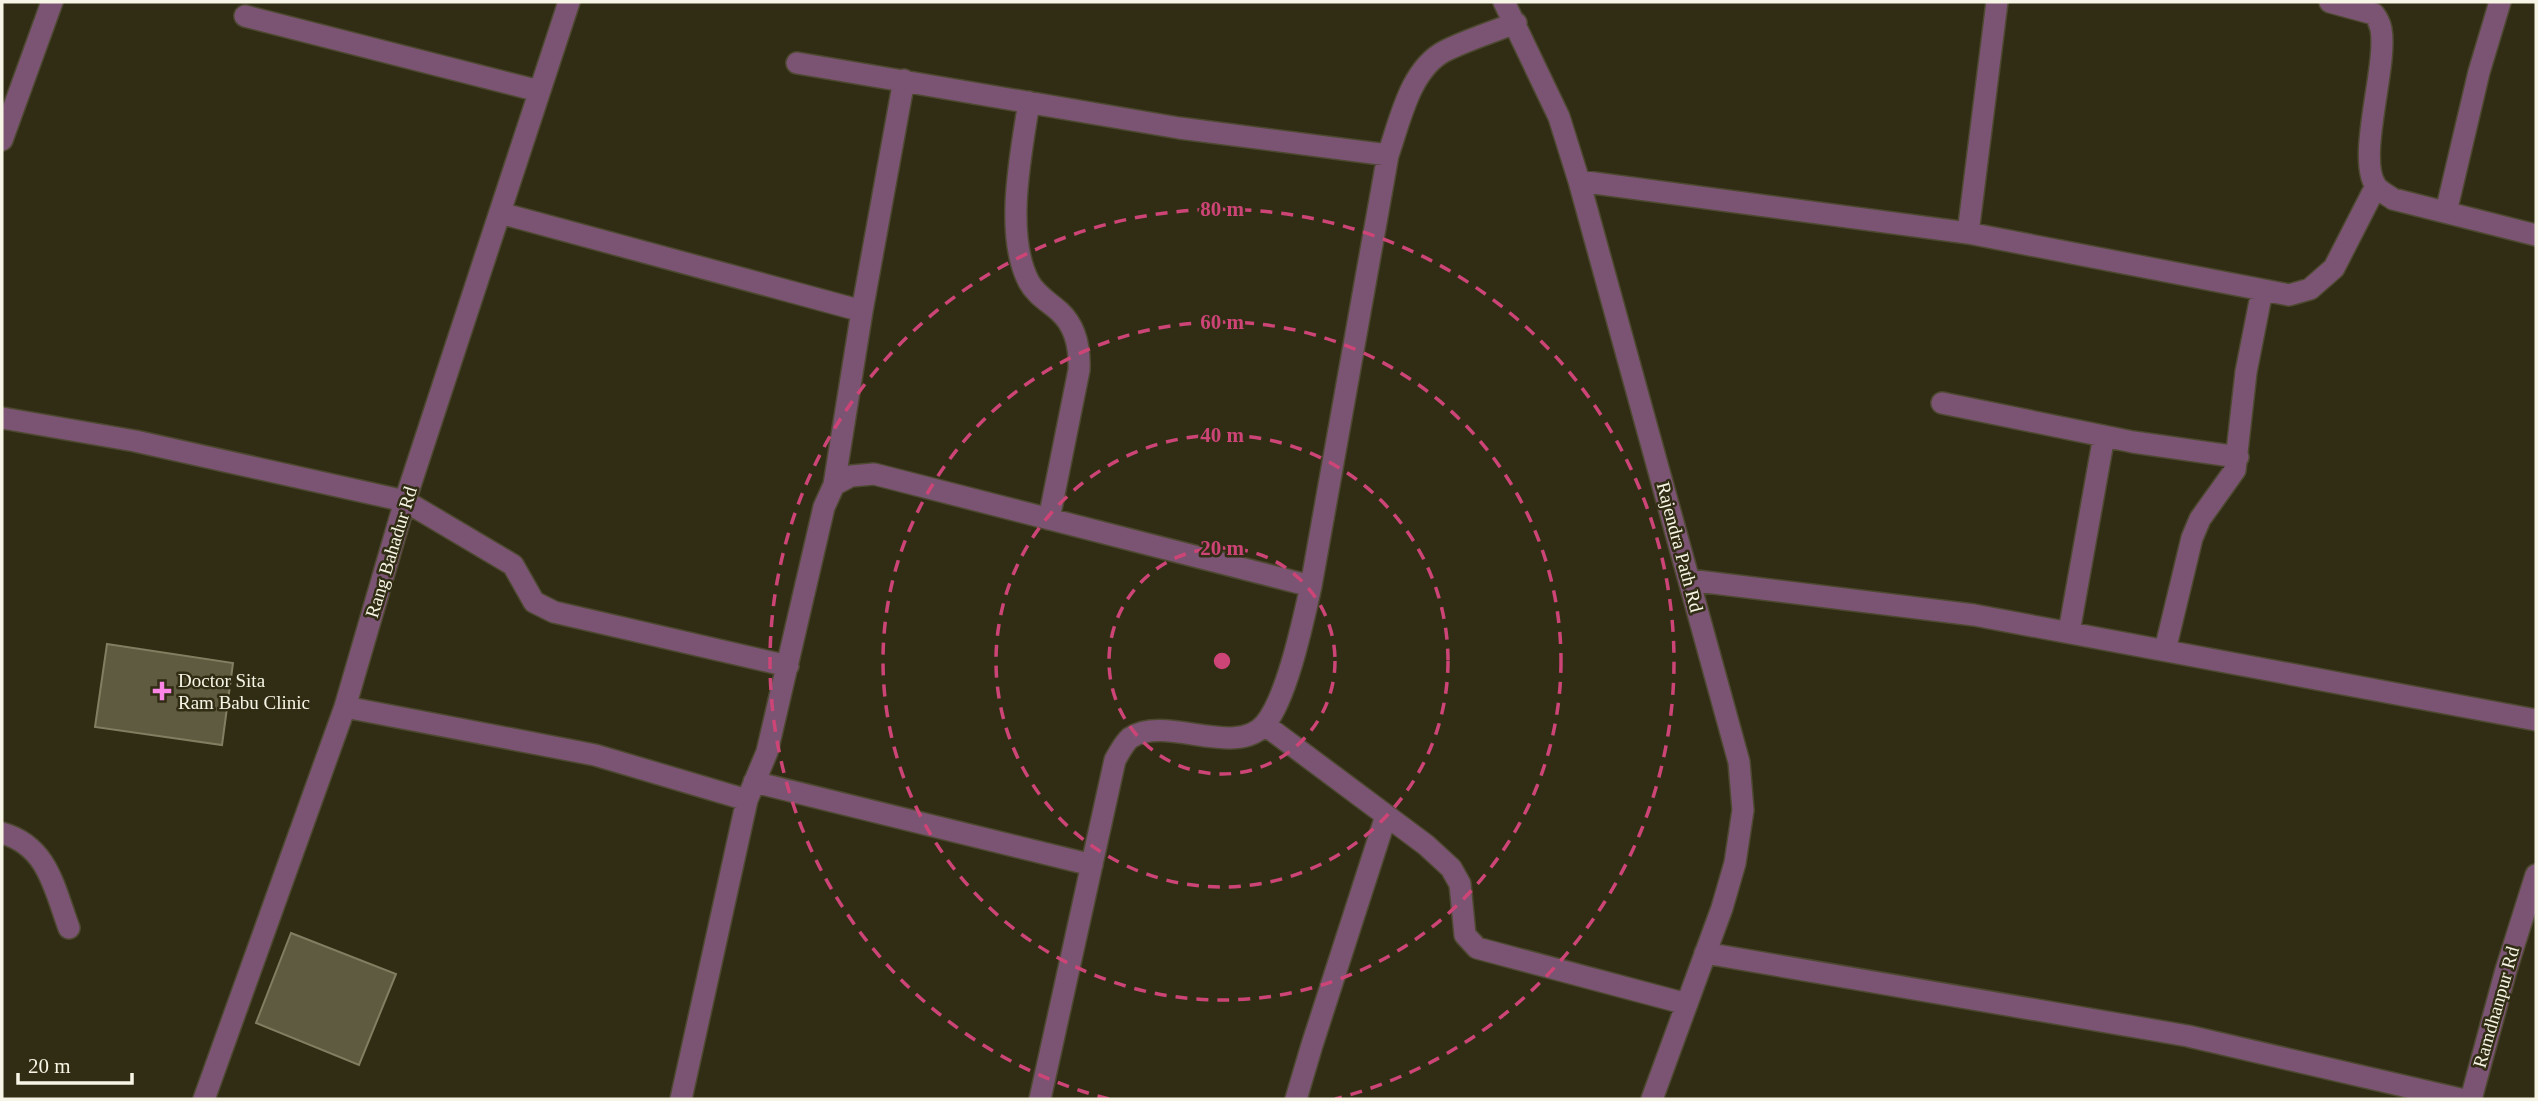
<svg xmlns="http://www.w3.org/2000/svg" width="2538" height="1101" viewBox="0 0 2538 1101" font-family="'Times New Roman',serif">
  <rect width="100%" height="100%" fill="#312d14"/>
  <path fill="#5f5b40" stroke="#827e62" stroke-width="2" d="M107,644l126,19 -11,82 -127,-18z
    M291,933l105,41 -37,91 -103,-42z"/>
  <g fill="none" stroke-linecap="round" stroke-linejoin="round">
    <g stroke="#4d4931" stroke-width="24">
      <path id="minor" d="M1504,2l55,115 20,64 160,581 4,48 -8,53 -13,45 -70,191
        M2330,2l44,12c3,4 6,10 7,15 7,37 -25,129 -5,157 3,5 12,9 17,13l143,36
        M245,16l294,75
        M797,63l382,65 209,27
        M1029,102c-8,51 -25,133 0,180 7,13 20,20 31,30 16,15 20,36 19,58l-30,149
        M2,140l50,-138
        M1579,181l389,52 321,62 21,-6 24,-21 42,-82
        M2446,212l33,-140 21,-70
        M500,213l362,98
        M1968,233l29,-231
        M1942,403l191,39 105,15
        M2,418l133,23 270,60 108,64 21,37 20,10 234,54
        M834,485l28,-174 42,-231
        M1689,580l285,35 562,105
        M2069,632l35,-196
        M2165,650l27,-112 8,-19 35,-49 11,-98 16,-81
        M345,707l250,48 152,45
        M1265,725l161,120 25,23 9,16 5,51 12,13 210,56
        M754,782l338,83
        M2,833c46,13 52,55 67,95
        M1705,953l483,83 272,63
        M204,1099l141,-392 60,-206 164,-499
        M681,1099l66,-299 20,-48 57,-245 10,-22 17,-9 23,-2 437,112
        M1040,1099l75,-339c4,-7 9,-17 15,-22 36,-24 106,21 135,-14 22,-26 38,-103 46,-138l77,-431c12,-34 22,-86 57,-104 22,-11 47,-19 71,-28
        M1296,1099l16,-54 74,-229
        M2471,1099l35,-129 30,-95"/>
    </g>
    <use href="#minor" stroke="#7c5473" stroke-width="21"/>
  </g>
  <g fill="none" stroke="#cd4477" stroke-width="3.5" stroke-dasharray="12 9">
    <circle cx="1222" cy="661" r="113"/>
    <circle cx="1222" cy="661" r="226"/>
    <circle cx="1222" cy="661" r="339"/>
    <path d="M1109 1099A452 452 0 1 1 1335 1099"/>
  </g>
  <path fill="#fb86e5" stroke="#312d14" stroke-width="2.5" d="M158.5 680.5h7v7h7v7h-7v7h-7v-7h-7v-7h7z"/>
  <g text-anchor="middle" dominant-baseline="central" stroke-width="5" stroke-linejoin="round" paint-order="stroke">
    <g font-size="19" fill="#f7f5e5" stroke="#312d14">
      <text transform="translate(1680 547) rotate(75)">Rajendra Path Rd</text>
      <text transform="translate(391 552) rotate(-73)">Rang Bahadur Rd</text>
      <text transform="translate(2496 1007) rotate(-74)">Ramdhanpur Rd</text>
    </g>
    <g font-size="19" fill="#f7f5e5" stroke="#312d14" text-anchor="start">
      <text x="178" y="680">Doctor Sita<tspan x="178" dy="22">Ram Babu Clinic</tspan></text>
    </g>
  </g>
  <circle cx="1222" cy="661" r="10" fill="#cd4477" stroke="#312d14" stroke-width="3.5"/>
  <g font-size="21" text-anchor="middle" font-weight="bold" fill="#cd4477" stroke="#312d14" stroke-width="5" stroke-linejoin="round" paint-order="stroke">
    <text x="1222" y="216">80 m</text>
    <text x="1222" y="329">60 m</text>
    <text x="1222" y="442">40 m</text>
    <text x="1222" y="555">20 m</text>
  </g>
  <rect width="2538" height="1101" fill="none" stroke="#f7f5e5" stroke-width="7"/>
  <path d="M18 1073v10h114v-10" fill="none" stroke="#f7f5e5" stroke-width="3.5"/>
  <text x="28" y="1073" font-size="21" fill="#f7f5e5" stroke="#312d14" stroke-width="5" paint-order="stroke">20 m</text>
</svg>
